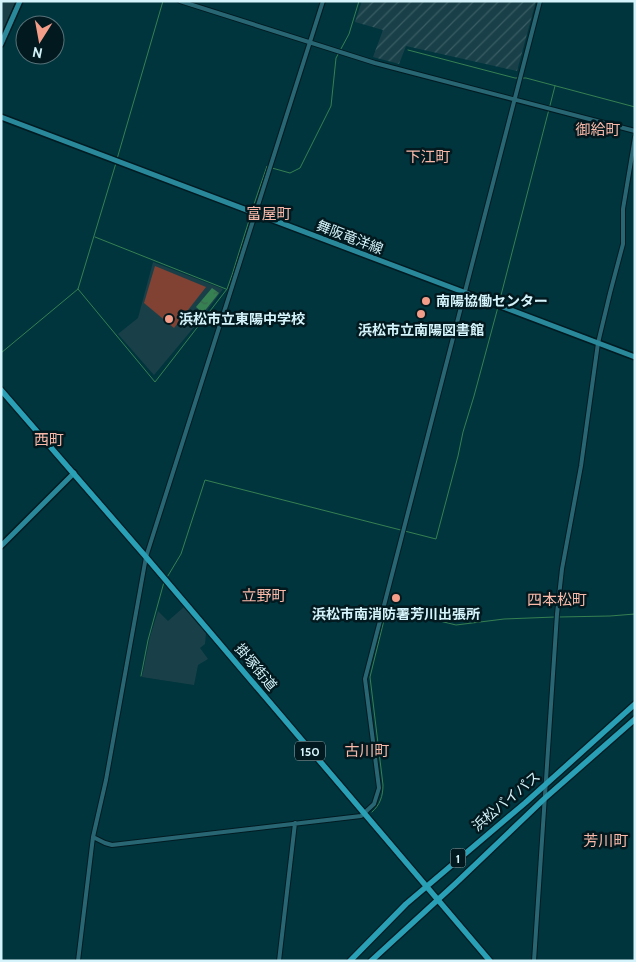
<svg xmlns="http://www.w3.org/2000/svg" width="636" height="962" viewBox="0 0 636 962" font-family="Cabin,'Noto Sans JP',sans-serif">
  <defs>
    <pattern id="industrial-furrows" width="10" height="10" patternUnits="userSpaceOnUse" patternTransform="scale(1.25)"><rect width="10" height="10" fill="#194048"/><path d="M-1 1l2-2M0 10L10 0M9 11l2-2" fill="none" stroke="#3a5c63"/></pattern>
    <pattern id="water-ripples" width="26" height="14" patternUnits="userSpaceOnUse" patternTransform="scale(1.25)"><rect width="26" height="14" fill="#368051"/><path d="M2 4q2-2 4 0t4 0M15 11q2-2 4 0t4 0" fill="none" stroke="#3a674e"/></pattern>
  </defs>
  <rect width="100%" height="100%" fill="#00353e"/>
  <path fill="#194048" d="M1,1h15l-15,36z
    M153,262l70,27 -23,31 -46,55 -36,-41 20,-16z
    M184,607l22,26 -1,11 -5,4 8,11 -10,6 -4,20 -52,-8 8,-40 8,-26 10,10z"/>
  <path fill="url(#industrial-furrows)" d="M362,1h174l-19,70 -111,-25 -7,18 -26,-7 10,-27 -28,-8z"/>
  <path fill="#814133" d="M155,266l51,21 -32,41 -30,-25z"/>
  <path fill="url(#water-ripples)" d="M212,288l7,5 -16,20 -7,-6z"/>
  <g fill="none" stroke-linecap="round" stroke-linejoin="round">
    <path stroke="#368051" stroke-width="1" d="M408,50l107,28h11l109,29
      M117,159l46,-158
      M272,168l18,5 10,-5 31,-62 5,-48 13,-24 10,-33
      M252,210l15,-44 2,1
      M95,237l131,52
      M78,289l77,93 72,-93 5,-14 19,-61
      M499,303l56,-217
      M1,353l77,-64 38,-126
      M166,579l15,-25 24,-74 231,59 22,-83 5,-24 11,-36 24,-89
      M559,617l51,-1 25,-2
      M141,676l7,-36 16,-58
      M372,812c8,-7 11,-16 11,-27l-13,-108 17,-69 69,17 48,-6 51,-2"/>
    <g stroke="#001b21" stroke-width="6">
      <path id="minor" d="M180,1l195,62 260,68
        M93,837l12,6 7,2 249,-29 13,-12 5,-16 -14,-109 175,-678
        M78,961l15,-124 13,-57 40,-223 177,-556
        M279,961l16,-138
        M534,961l23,-347 5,-45 19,-103 17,-123 12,-50 13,-49v-35l12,-72"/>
    </g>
    <g stroke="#001b21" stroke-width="8">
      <path id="major" d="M1,44l19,-43
        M1,117l634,240
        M1,546l73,-73"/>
    </g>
    <g stroke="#001b21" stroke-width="8">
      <path id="highway" d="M1,390l145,167 344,404
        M350,961l56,-57 119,-101 110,-99
        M371,961l84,-77 89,-85 91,-80"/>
    </g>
    <use href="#minor" stroke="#286673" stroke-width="4"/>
    <use href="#major" stroke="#29899b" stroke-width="5"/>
    <use href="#highway" stroke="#29a0b6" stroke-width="5.5"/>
  </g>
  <g fill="#f49e8a" stroke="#021a1f" stroke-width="2">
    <circle cx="426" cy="301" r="5"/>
    <circle cx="421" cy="314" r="5"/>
    <circle cx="169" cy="319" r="5"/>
    <circle cx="396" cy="598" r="5"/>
  </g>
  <g text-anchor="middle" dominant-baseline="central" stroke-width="5" stroke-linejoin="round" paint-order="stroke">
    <g fill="#021a1f" stroke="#96b2b8" stroke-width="1">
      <rect x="295" y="741.5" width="30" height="19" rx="4"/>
      <rect x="450.5" y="848.5" width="15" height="19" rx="4"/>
    </g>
    <g font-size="12" font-weight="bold" fill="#d5f3fa">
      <text x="310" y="751">150</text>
      <text x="458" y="858">1</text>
    </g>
    <g font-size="14" fill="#d5f3fa" stroke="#021a1f">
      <text transform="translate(350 237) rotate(21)">舞阪竜洋線</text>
      <text transform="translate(256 667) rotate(50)">掛塚街道</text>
      <text transform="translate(506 801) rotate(-40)">浜松バイパス</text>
    </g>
    <g font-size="14" font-weight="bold" fill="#d5f3fa" stroke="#021a1f" text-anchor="start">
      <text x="436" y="301">南陽協働センター</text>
      <text x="179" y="319">浜松市立東陽中学校</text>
      <text x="421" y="330" text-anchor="middle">浜松市立南陽図書館</text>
      <text x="396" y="614" text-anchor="middle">浜松市南消防署芳川出張所</text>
    </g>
    <g font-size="15" fill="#fab9a9" stroke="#021a1f">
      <text x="598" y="130">御給町</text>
      <text x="428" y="157">下江町</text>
      <text x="269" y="214">富屋町</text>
      <text x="49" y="440">西町</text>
      <text x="264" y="596">立野町</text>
      <text x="557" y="600">四本松町</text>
      <text x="367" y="751">古川町</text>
      <text x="606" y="841">芳川町</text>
    </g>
  </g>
  <rect width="636" height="962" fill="none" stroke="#d5f3fa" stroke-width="5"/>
  <g transform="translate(40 40) rotate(191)"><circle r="24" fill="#021a1f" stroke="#567177"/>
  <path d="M0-4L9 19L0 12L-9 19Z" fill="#f49e8a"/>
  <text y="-8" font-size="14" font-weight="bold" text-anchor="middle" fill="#d5f3fa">N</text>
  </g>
</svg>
